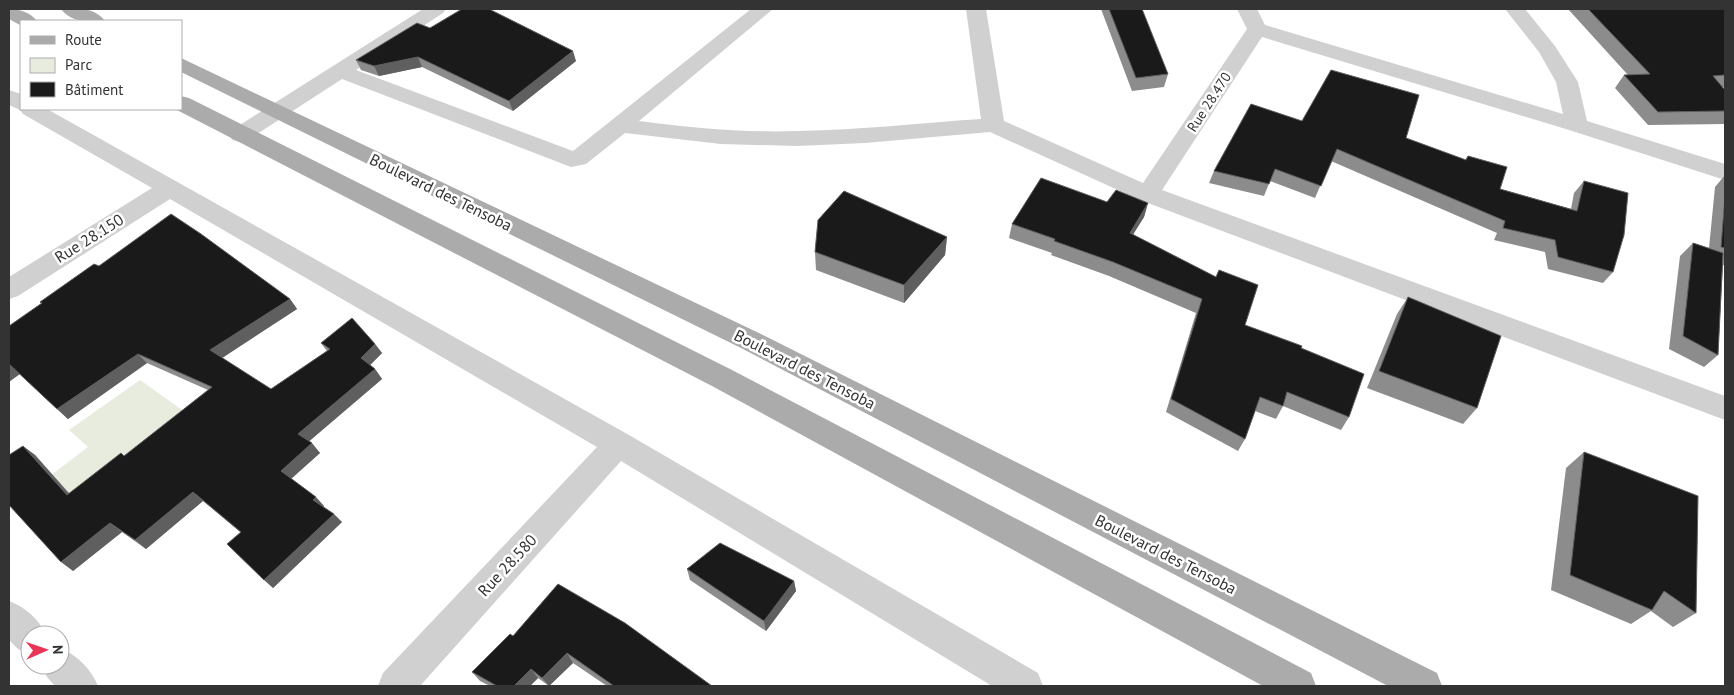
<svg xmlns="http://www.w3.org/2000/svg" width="1734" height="695" viewBox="0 0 1734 695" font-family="'PT Sans',sans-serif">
  <rect width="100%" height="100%" fill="#fff"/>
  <path fill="#e7ecde" d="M140,380l45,32 -144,111 -28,-19 75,-57 -19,-17z"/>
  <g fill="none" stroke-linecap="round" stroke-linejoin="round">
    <path fill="#d0d0d0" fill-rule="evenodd" d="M423,9h23l-3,4 -87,57 217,81 178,-142h22l-134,112c53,7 107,12 160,10 61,-1 121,-8 182,-12l-15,-110h20l18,112 139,62 104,-154 -10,-20h20l8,16 298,89 -7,-32 -17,-30 -34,-43h20l30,37 23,36 9,39 138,43v16l-156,-50 -307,-93 -100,153 563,206v24l-585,-220 -150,-68 -125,11 -68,3 -76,-2 -96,-11 -39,31 -15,3 -229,-88 -94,61 -8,2 -8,-2 -3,-5 3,-5z
      M9,90l12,4v15h26l582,326 409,238 5,13h-51l-371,-225 -201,225h-42l5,-13 214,-226 -427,-248 -152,97 -9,3v-22l143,-89 -129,-74 -3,-4 -11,-5z
      M9,601c16,6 30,18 37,34h-16v19l-12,-5 -9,-9z
      M60,648c17,7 31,21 38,38h-43l-8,-9 -6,-12h19z"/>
    <path fill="#ababab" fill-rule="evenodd" d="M9,9c10,0 21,3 28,12h-16l-1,4 -11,-6z
      M61,9c15,-1 34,-2 44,12 -15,1 -34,2 -44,-12z
      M181,58l580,276 676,339 5,13h-54l-647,-338 -560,-276z
      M181,96l8,2 543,272 579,303 5,13h-53l-551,-300 -537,-277h6z"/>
  </g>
  <path fill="#8c8c8c" d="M1101,9h41l26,65 -4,13 -32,4z
    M1568,9h157v78h-2l2,3v34l-77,1 -33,-37 9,-13h4z
    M430,28l146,33 -63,50 -91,-44 -43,9 -18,-6 -5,-10z
    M1302,121l104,17 59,22 3,-4 32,33 71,20 3,-16 10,-12 29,91 -10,11 -55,-14 -3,-17 -51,-12 3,-7 -166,-72 -16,37 -45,-17 -6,15 -55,-13 5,-12z
    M1725,175v91l-2,-1 -5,90 -14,12 -35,-18 11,-93 13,-13 16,5 6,-61z
    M1148,203l-4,14 -11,17 112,91 56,23 48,69 -8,13 -58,-24 -7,13 -21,-8 -10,28 -7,12 -72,-39 30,-99 -87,-37 -58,-21 1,-2 -43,-15 3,-14z
    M947,237l-2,18 -41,48 -88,-33 -1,-18z
    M99,266l191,33 7,10 -75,49 49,31 56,-38 -6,-8 54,1 7,9 -12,12 5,4 7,10 -73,62 11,12 -29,25 33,28 -1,1 19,15 -69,66 -33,-56 -37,-31 -57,48 -24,-17 -49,39 -50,-125 12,9 34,38 55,-37 84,-66 -61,-27 -79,56 -48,-45 22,-70 -2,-2z
    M1408,297l69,111 -14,16 -96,-36 30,-74z
    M1584,452l112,161 -23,14 -22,-16 -20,13 -80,-34 15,-122z
    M687,569l107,12 2,10 -30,40 -76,-51z
    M513,636l199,50h-105l-34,-23 -24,23 -11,-8 -8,8h-40l-10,-5 -8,-9z"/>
  <path fill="#5f5f5f" d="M573,51l3,10 -63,50 -4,-10z
    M418,57l4,10 -43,9 -5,-10z
    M1148,203l-4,14 -18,29 4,-13z
    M947,237l-2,18 -41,48v-18z
    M290,299l7,10 -78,51 -9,-10z
    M375,344l7,9 -15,15 -6,-10z
    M138,354l9,9 -79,56 -11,-10z
    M9,364l11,10 -11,8z
    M375,369l7,10 -76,65 -8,-10z
    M312,443l8,10 -30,27 -9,-9z
    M23,446l12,9 43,49 -11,-9z
    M193,492l10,9 -57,48 -11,-9z
    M316,497l8,9 -3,3 -8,-9z
    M334,514l8,8 -69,66 -9,-8z
    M110,523l12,9 -49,39 -12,-9z
    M794,581l2,10 -30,40 -2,-10z
    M567,653l6,10 -24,23 -7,-8z
    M531,669l7,9 -8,8h-16z"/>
  <path fill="#1a1a1a" stroke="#5f5f5f" d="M462,9h27l84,42 -64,50 -91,-44 -44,9 -18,-6 61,-37 13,5z
    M1109,9h33l26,65 -32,4z
    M1588,9h137v66l-12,1 12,14v21l-67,1 -34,-37 26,-1z
    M1331,70l88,25 -13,43 60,22 2,-4 39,11 -7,22 77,22 7,-30 44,12 -4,42 -11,37 -55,-15 -3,-17 -52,-12 2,-7 -168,-72 -16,37 -46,-17 -6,15 -55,-13 37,-67 51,17z
    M1041,178l66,24 9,-12 32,13 -18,30 86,44 3,-7 39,15 -13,40 57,21 -1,2 63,26 -15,43 -62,-25 -4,14 -23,-9 -15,42 -74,-40 31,-100 -89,-37 -59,-21 1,-2 -43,-15z
    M844,191l103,46 -43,48 -89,-33 3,-32z
    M1725,196v52l-4,-1z
    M171,214l30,20 89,65 -80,51 61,39 59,-40 -9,-6 31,-25 23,26 -14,14 14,11 -77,65 14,9 -31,28 35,26 -3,3 21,14 -70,66 -37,-36 14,-12 -48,-40 -58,48 -25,-17 -49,39 -52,-57v-50l14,-9 44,49 54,-42 3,3 88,-69 -74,-33 -81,55 -48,-45v-38l33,-23 -2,-1 54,-38 5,2z
    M1693,243l30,10 -5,102 -35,-19z
    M1408,297l93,39 -24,72 -98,-37z
    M1584,452l114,44 -2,117 -32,-22 -12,19 -82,-35z
    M720,543l74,38 -30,40 -77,-52z
    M558,584l67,39 87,63h-98l-47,-33 -25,25 -11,-9 -17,17h-17l-25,-14 38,-38 3,2z"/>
  <g text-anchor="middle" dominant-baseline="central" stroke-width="5" stroke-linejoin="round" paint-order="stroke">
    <g font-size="14" fill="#333" stroke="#fff">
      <text transform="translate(1209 102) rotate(-57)">Rue 28.470</text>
    </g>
    <g font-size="16" fill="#333" stroke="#fff">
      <text transform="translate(441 192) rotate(26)">Boulevard des Tensoba</text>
      <text transform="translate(89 238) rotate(-32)">Rue 28.150</text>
      <text transform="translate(805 369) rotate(27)">Boulevard des Tensoba</text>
      <text transform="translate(1166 554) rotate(27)">Boulevard des Tensoba</text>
      <text transform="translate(507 565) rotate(-47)">Rue 28.580</text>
    </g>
  </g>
  <rect width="1734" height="695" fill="none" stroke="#333333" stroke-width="20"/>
  <rect x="20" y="20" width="162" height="90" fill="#ffffff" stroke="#adadad"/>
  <rect x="30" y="36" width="25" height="8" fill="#ababab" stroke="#adadad"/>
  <text x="65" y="45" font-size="15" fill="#333333">Route</text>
  <rect x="30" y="58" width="25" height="15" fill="#e7ecde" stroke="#adadad"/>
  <text x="65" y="70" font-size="15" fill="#333333">Parc</text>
  <rect x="30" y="82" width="25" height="15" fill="#1a1a1a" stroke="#adadad"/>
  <text x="65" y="95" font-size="15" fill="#333333">Bâtiment</text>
  <g transform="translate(45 650) rotate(88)"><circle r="24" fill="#ffffff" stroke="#adadad"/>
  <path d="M0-4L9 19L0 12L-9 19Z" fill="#e93558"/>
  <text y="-8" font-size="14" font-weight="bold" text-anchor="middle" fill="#333333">N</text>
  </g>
</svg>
